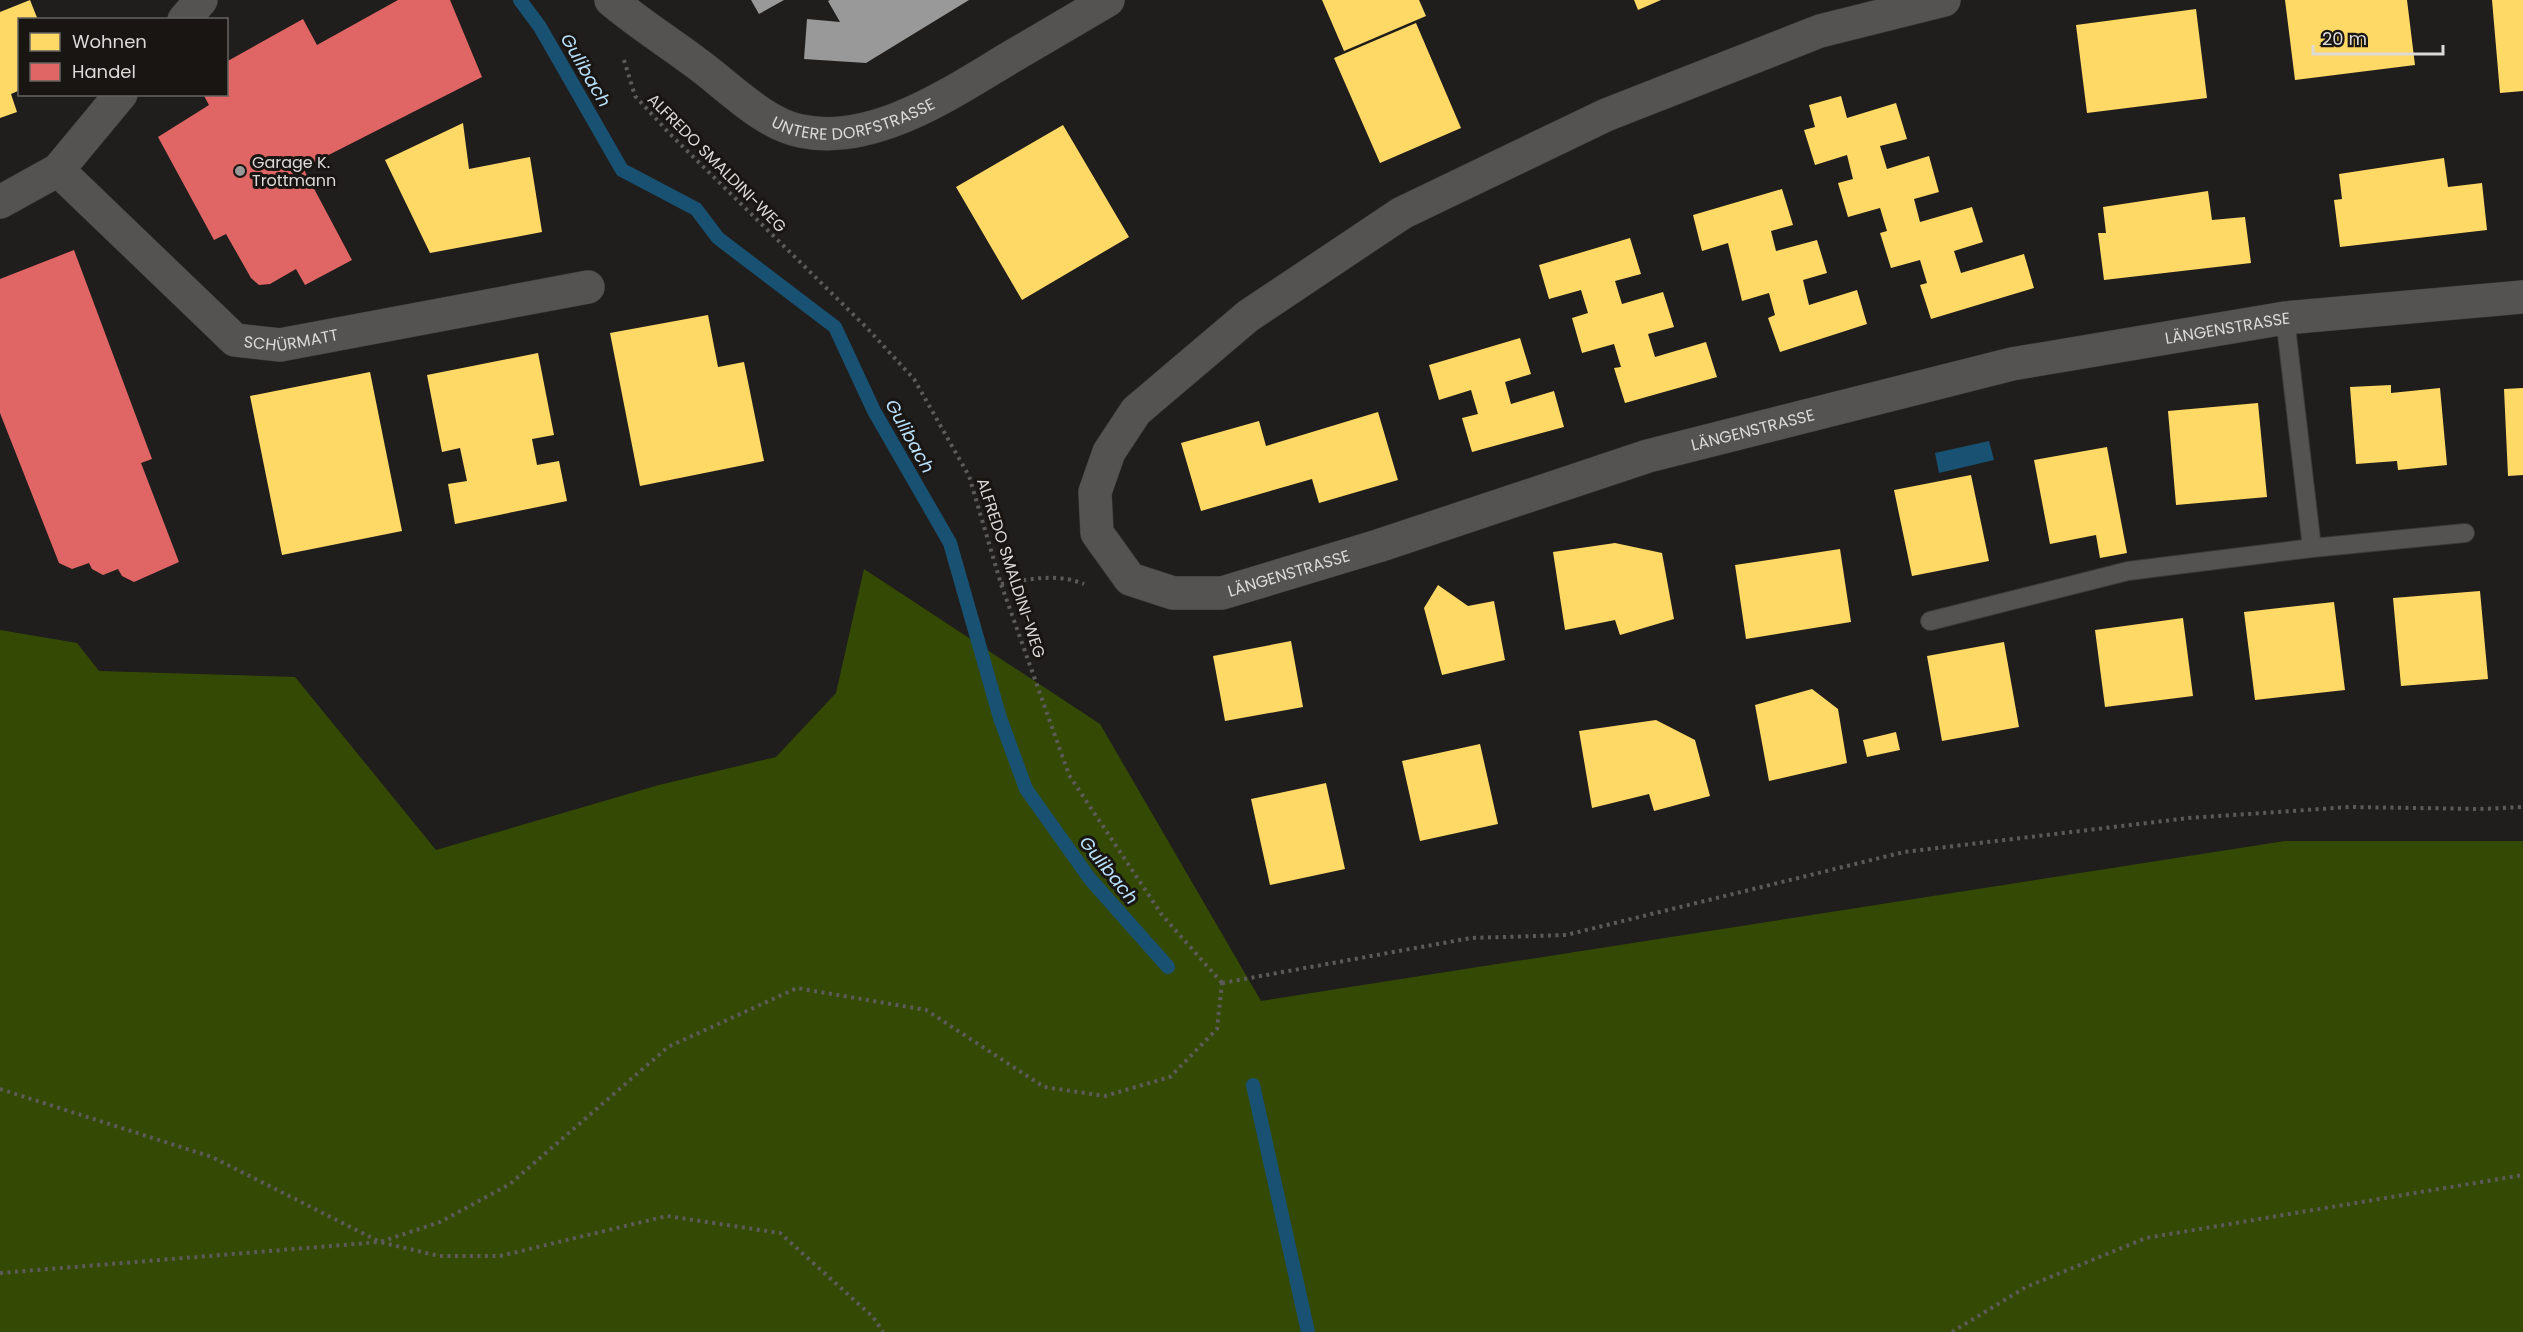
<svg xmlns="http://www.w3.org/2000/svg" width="2523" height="1332" viewBox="0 0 2523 1332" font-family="Poppins,sans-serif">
  <rect width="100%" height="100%" fill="#201e1c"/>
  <path fill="#344a04" d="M864,569l236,155 161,277 1024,-160h238v491h-2523v-702l77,13 22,28 196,6 141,173 223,-65 117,-28 60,-64z"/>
  <path fill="#185172" d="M1989,441l5,19 -55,13 -4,-20z"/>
  <path fill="#ffd966" d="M30,0l8,20h-18v70l-9,4 6,18 -17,6v-106z
    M1322,0h97l7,16 -82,35z
    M1634,0h27l-23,10z
    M2285,0h122l8,65 -120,15z
    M2492,0h31v91l-23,2z
    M2196,9l11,89 -120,15 -11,-88z
    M1416,23l45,105 -81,35 -46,-105z
    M1841,96l6,22 49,-15 11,36 -27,7 7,23 42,-13 10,36 -25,7 6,23 52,-15 11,35 -29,9 7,22 63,-19 10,34 -103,31 -11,-34 7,-2 -7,-23 -29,8 -11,-35 7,-2 -7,-23 -32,9 -10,-34 15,-4 -6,-24 -32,10 -11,-35 11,-3 -6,-22z
    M463,123l6,46 61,-12 12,75 -112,21 -45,-93z
    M1063,125l66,112 -107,63 -66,-113z
    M2444,158l4,29 34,-4 5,47 -147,17 -6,-47 8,-1 -3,-25z
    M1782,189l11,36 -22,6 5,20 41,-11 10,33 -24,7 6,25 48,-15 10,34 -87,28 -12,-34 7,-3 -6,-22 -27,8 -14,-58 -26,8 -9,-36z
    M2208,191l4,29 33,-3 6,46 -147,17 -6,-47h8l-3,-26z
    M1630,238l11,36 -26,7 7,23 41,-12 11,35 -26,7 7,23 51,-15 11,35 -92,26 -11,-35 7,-1 -7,-23 -32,9 -10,-35 16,-5 -7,-23 -32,9 -10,-34z
    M708,315l10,52 26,-5 20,99 -124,25 -30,-153z
    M1520,338l11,36 -26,8 6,22 43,-13 10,36 -92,25 -10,-34 16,-4 -7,-24 -32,10 -10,-35z
    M538,353l16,82 -22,4 5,26 22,-4 8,40 -112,23 -7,-40 19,-3 -7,-33 -18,4 -15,-77z
    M370,372l32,159 -120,24 -32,-159z
    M2391,385v8l49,-5 7,77 -49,5 -1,-9 -41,3 -6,-77z
    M2523,388v87l-15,1 -4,-87z
    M2258,403l9,94 -91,8 -8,-94z
    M1378,412l20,68 -79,23 -7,-24 -111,32 -20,-68 78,-22 7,25z
    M2107,447l20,106 -27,5 -4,-23 -46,9 -16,-84z
    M1971,475l18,86 -77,15 -18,-86z
    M1615,543l47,10 12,66 -54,16 -5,-15 -50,10 -12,-78z
    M1840,549l11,73 -105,17 -11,-74z
    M1438,585l30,21 26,-5 11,59 -63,15 -18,-67z
    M2480,591l8,88 -87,7 -8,-88z
    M2334,602l11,88 -90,10 -11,-88z
    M2183,618l10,78 -88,11 -10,-77z
    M1291,641l12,66 -78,14 -12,-65z
    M2004,642l15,85 -77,14 -15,-85z
    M1812,689l26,20 9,54 -78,18 -14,-76z
    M1656,720l39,20 15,56 -56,15 -5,-17 -57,14 -13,-77z
    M1896,732l4,18 -33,7 -4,-17z
    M1480,744l18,80 -78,17 -18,-80z
    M1326,783l19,86 -75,16 -19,-86z"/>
  <path fill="#e06666" d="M398,0h52l32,77 -179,91 49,92 -47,25 -9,-16 -26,15 -11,1 -8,-7 -25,-44 -12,6 -56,-103 51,-32 -6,-11h23v-32l77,-43 14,26z
    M74,250l78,209 -11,4 38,99 -45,20 -12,-6 -4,-7 -15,6 -11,-6 -3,-6 -17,6 -13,-6 -59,-150v-134z"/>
  <path fill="#999" d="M751,0h33l-25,14z
    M830,0h139l-103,63 -62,-4 3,-40 33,3 -12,-21z"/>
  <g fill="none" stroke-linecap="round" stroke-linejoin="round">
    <path stroke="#185172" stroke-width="14" d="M520,0l20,27 82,143 74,39 22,29 117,89 39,84 76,132 50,175 26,71 64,90 78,88
      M1253,1085l55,247"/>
    <g stroke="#3b3a39" stroke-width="20">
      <path id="service" d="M2285,318l27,230 153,-15
        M1930,621l198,-50 184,-23"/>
    </g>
    <g stroke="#3b3a39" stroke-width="34">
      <g id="minor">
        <path id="s1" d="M611,0c27,23 56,41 84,62 31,22 68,62 106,69 71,15 147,-36 205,-71 34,-20 68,-40 102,-60"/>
        <path id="s2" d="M1944,0l-124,31 -214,84 -204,98 -154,103 -112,95 -27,41 -14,40 2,41 33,46 43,14h49l156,-47 270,-90 364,-92 273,-46 238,-21"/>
        <path d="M184,20l17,-20"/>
        <path id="s3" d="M58,170l177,170 45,5 308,-58"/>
        <path d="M0,202l58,-32 63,-76"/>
      </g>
    </g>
    <path stroke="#5c5b59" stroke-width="4" stroke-dasharray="3 4.5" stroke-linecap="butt" d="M624,60l11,36 34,37 198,195 47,51 55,97 32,108 68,191 93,140 60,68
      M1001,584c29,-5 56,-11 83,0
      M1222,983l249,-45 95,-3 338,-83 285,-34 161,-11 130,2 43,-2
      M0,1089l212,68 168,85 59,14h61l167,-40 113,17 93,84 10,15
      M0,1273l380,-31 60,-20 70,-38 158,-137 129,-59 129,22 118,77 61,9 65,-19 47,-48 5,-46
      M1952,1332l74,-45 120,-49 377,-63"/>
    <use href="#service" stroke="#545351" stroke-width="18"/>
    <use href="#minor" stroke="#545351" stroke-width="33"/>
  </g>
  <circle fill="#9a9896" stroke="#181512" stroke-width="2" cx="240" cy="171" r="6"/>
  <g text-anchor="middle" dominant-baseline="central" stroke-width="6" stroke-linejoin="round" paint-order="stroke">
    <g font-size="16" fill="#dcdad8" stroke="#181512">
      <text stroke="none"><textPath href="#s1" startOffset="286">UNTERE DORFSTRASSE</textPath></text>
      <text transform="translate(717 163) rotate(45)">ALFREDO SMALDINI-WEG</text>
      <text stroke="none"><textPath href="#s2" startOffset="2241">LÄNGENSTRASSE</textPath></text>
      <text stroke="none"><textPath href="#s3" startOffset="302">SCHÜRMATT</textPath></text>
      <text stroke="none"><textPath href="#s2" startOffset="1755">LÄNGENSTRASSE</textPath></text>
      <text transform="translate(1011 568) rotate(72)">ALFREDO SMALDINI-WEG</text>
      <text stroke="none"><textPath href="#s2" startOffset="1269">LÄNGENSTRASSE</textPath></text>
    </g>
    <g font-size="16" fill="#dcdad8" stroke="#181512" text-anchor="start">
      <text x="252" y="162">Garage K.<tspan x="252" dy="18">Trottmann</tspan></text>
    </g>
    <g font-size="18" font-style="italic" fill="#bae1fc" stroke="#181512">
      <text transform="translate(586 70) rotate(60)">Gulibach</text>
      <text transform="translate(910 436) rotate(61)">Gulibach</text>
      <text transform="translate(1109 870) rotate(51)">Gulibach</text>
    </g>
  </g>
  <rect x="18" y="18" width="210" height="78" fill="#181512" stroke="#666461" stroke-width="1.5"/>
  <rect x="30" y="33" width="30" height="18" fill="#ffd966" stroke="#666461" stroke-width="1.5"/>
  <text x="72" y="48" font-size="18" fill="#dcdad8">Wohnen</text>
  <rect x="30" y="63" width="30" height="18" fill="#e06666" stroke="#666461" stroke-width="1.5"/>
  <text x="72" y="78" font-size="18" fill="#dcdad8">Handel</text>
  <path d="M2313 45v9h130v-9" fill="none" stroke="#dcdad8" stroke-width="3"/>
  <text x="2322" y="45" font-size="18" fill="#dcdad8" stroke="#181512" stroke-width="4.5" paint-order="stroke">20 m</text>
</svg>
